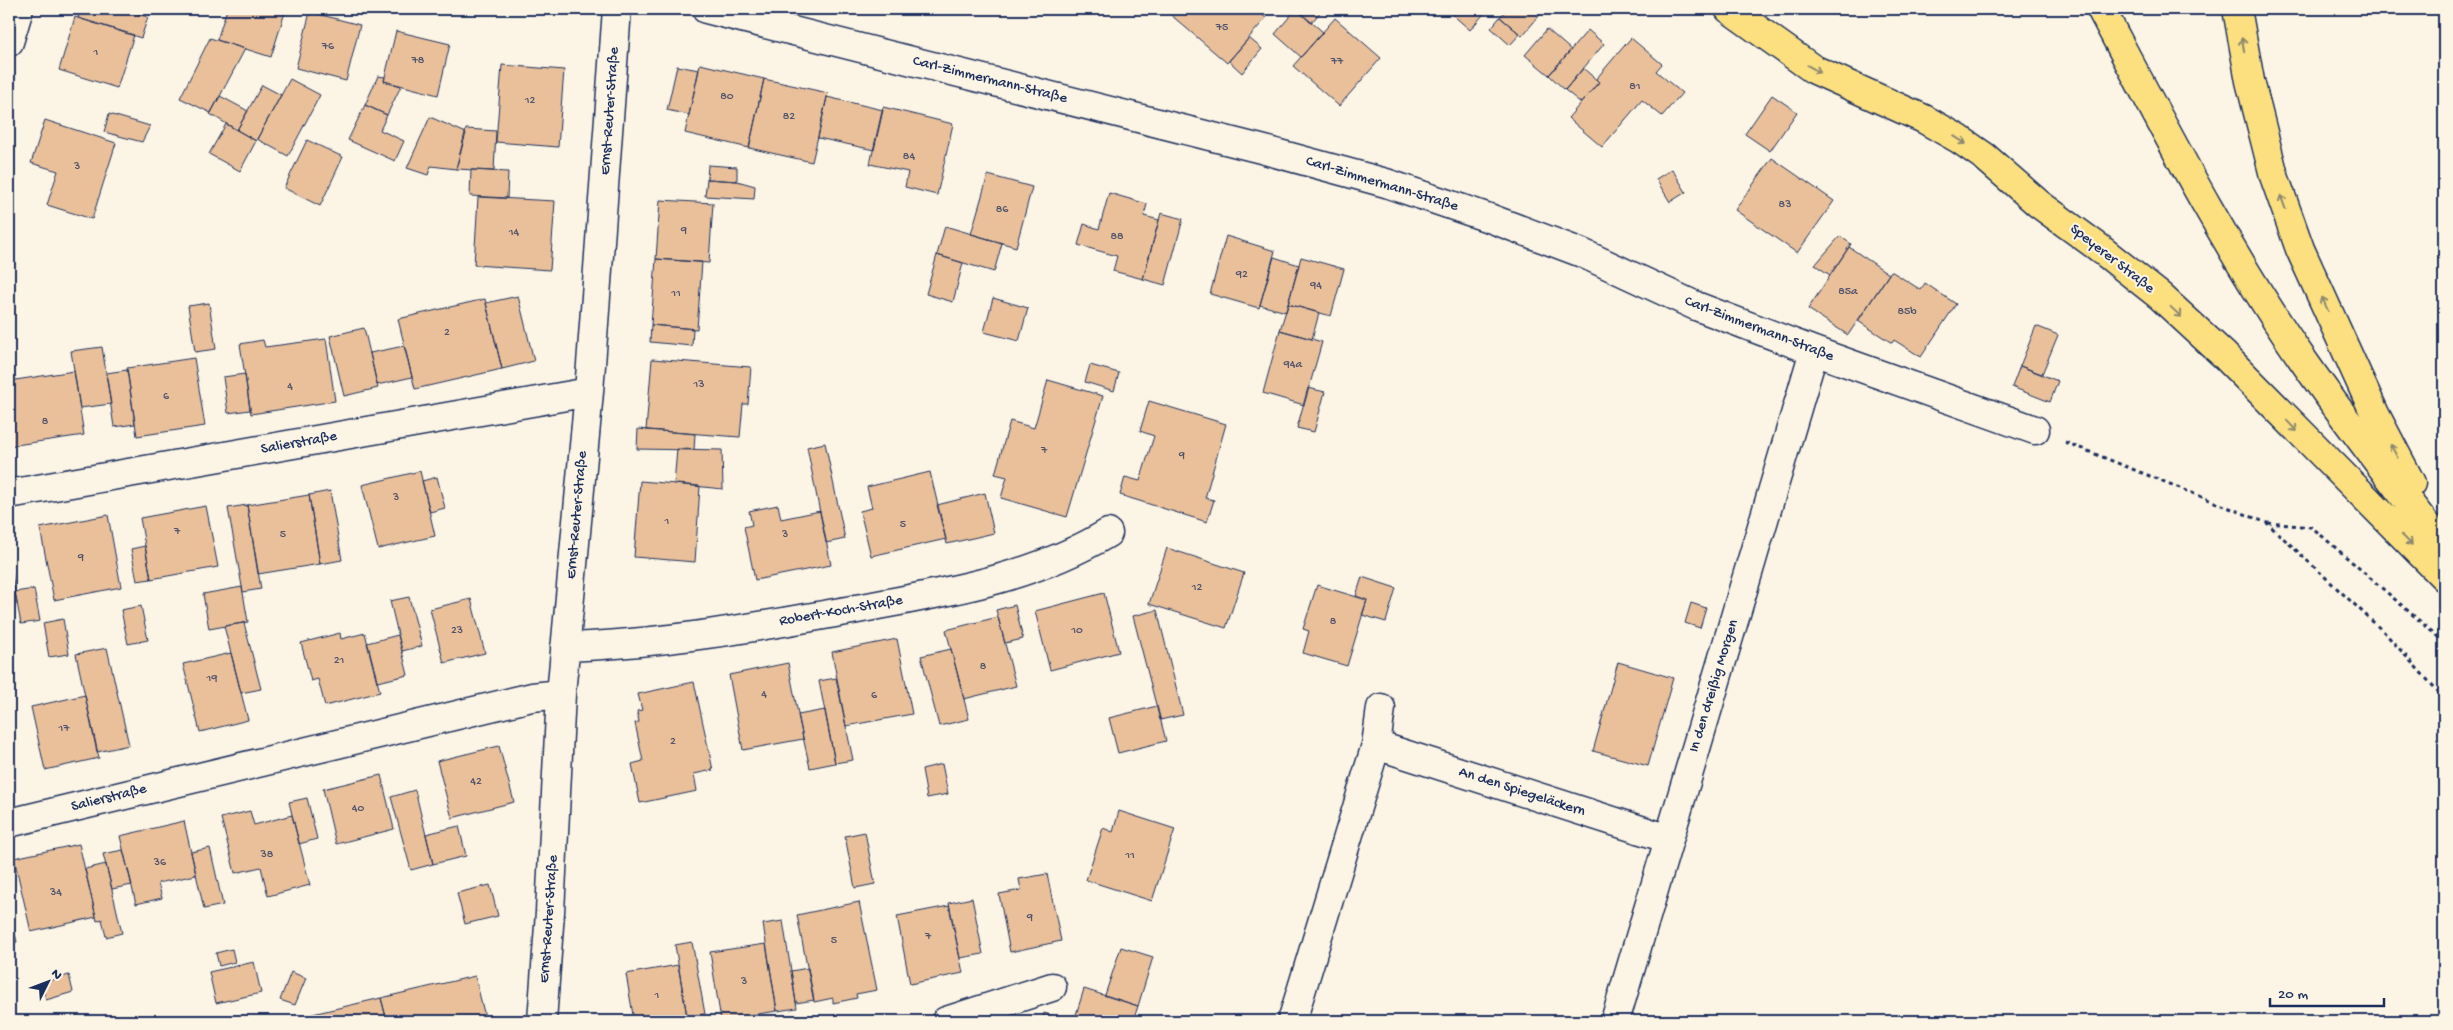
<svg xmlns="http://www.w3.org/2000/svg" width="2453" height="1030" viewBox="0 0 2453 1030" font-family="'Gochi Hand',sans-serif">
  <rect width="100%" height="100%" fill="#fcf5e5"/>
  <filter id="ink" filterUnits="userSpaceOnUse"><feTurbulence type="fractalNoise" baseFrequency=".02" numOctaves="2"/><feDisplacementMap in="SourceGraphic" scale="10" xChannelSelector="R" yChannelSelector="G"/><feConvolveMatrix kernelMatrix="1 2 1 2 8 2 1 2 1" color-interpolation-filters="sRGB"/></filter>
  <g filter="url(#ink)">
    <path fill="#eac09a" stroke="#1b2f5e" d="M81,9h40l27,8 -7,21 -63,-20z
      M227,9h59l-15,48 -54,-17z
      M1164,9h91l11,9 -39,45z
      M1296,9h27l-12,14z
      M1296,9l27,23 -22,25 -26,-23z
      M1446,9h42l-18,21z
      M1507,9h38l-23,27 -22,-19z
      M310,12l50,13 -14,56 -50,-13z
      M75,17l59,18 -17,53 -58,-18z
      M1500,17l20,17 -10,11 -19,-17z
      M1335,18l46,40 -42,48 -46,-40z
      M1547,29l24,21 -22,25 -24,-20z
      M1588,30l16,14 -39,46 -16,-15z
      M396,31l54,13 -12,51 -54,-14z
      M210,38l35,11 -34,64 -31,-15z
      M1249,38l13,11 -20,24 -13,-12z
      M1631,38l31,26 -6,7 26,22 -20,23 -20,-16 -40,47 -34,-29 31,-36 -3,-3z
      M700,64l64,15 -15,69 -64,-15z
      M502,65l62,5 -6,77 -62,-5z
      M677,66l22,4 -10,45 -22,-5z
      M1583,68l16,14 -18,21 -16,-13z
      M378,76l7,1 -1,4 17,5 -14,29 -22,-10z
      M290,79l30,16 -32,61 -31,-17z
      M764,79l64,14 -16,69 -63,-14z
      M262,85l19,10 -25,46 -19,-11z
      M1772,95l25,17 -27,39 -25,-17z
      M220,96l28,15 -11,19 -27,-16z
      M827,97l56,13 -9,40 -56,-12z
      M365,105l22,10 -7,15 24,11 -9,20 -47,-21z
      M883,107l70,17 -16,71 -32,-8 3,-15 -38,-8z
      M109,114l41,12 -8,16 -38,-10z
      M430,117l36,16 -10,36 -25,-3 -3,9 -21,-7z
      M45,120l71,23 -24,76 -45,-14 11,-34 -27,-8z
      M226,124l30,17 -16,30 -31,-17z
      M466,129l30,2 -2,40 -38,-2z
      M307,140l36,17 -23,49 -36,-18z
      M1772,158l62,43 -37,52 -62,-43z
      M708,165l29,2v14l-30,-2z
      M1672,169l14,23 -16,10 -14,-23z
      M471,170l37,2 -1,26 -37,-2z
      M988,175l44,12 -16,60 -45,-13z
      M707,179l30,2 18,5 -1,13 -49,-3z
      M1109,193l38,11 -3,12 15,4 -16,59 -30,-8 4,-15 -39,-11 6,-21 15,5z
      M478,197l77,4 -5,69 -76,-5z
      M660,200l53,3 -4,60 -53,-4z
      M1161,213l22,6 -18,66 -22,-6z
      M945,226l57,17 -8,29 -57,-17z
      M1226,236l49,15 -16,57 -49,-14z
      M1840,236l11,8 -21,31 -15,-10z
      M1849,247l40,27 -41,61 -40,-26z
      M937,255l26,8 -10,39 -27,-8z
      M1274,257l25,8 -13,47 -26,-7z
      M1301,257l43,12 -13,47 -43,-12z
      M656,259l46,3 -5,67 -46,-4z
      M1891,271l30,19 4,-7 31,21 -35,53 -27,-17 -2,3 -34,-22z
      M518,296l16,65 -32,8 -16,-66z
      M993,298l35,10 -9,33 -35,-9z
      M485,299l17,70 -87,20 -17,-70z
      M209,303l7,46 -21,3 -7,-46z
      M1288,304l31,9 -7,26 -32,-9z
      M651,325l42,4 -1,17 -42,-4z
      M2036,326l22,9 -16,39 -22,-8z
      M364,328l14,60 -34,8 -14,-60z
      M1280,330l42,12 -18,63 -41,-12z
      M326,339l9,62 -84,13 -11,-70 23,-4 2,7z
      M404,346l8,31 -35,8 -7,-32z
      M102,347l9,57 -31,4 -9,-57z
      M194,358l11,68 -68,10 -10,-68z
      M652,359l99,8 -3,37h-5l-3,33 -94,-7z
      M1090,365l29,8 -5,18 -29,-9z
      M2020,366l38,15 -8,21 -38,-15z
      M127,370l8,54 -21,3 -8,-54z
      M74,371l10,64 -75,11v-65z
      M245,374l5,36 -22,3 -5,-36z
      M1048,380l55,16 -36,121 -66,-19 6,-21 -12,-3 15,-53 24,7z
      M1308,388l17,4 -11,40 -17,-4z
      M1149,401l77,23 -21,74 9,2 -7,22 -87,-27 5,-18 15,4 14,-45 -14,-5z
      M638,429l57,5 -1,16 -57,-1z
      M825,443l20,96 -19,4 -19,-96z
      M677,449l45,1 1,39 -49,-5z
      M420,471l15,65 -57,13 -16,-64z
      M930,472l16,67 -75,17 -11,-45 12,-3 -5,-21z
      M437,477l8,31 -15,4 -8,-31z
      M640,481l60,5 -5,76 -61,-5z
      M330,491l12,69 -22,4 -11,-69z
      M985,493l9,40 -47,11 -10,-39z
      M309,495l11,69 -62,10 -11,-69z
      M247,505l14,84 -18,3 -15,-84z
      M778,505l3,14 39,-8 11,54 -76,15 -11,-53 8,-2 -3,-14z
      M206,506l12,61 -67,12 -11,-61z
      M108,515l13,72 -67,13 -14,-72z
      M145,546l6,33 -14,2 -6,-32z
      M1167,548l77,25 -18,55 -77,-24z
      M9,557l8,47 -8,1z
      M1362,577l34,11 -10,34 -24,-7 5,-15 -11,-4z
      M1317,585l50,15 -20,66 -44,-13 6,-22 -6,-2z
      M242,587l6,35 -39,7 -6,-35z
      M34,589l6,32 -19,3 -6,-32z
      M1104,593l15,59 -69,18 -15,-59z
      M409,597l13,49 -20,5 -12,-50z
      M471,599l14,54 -41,10 -14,-54z
      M1691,603l15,5 -6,20 -15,-5z
      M1015,605l8,34 -18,4 -9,-33z
      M141,606l7,34 -20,4 -7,-34z
      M1157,610l26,105 -23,5 -27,-104z
      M998,617l18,69 -52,13 -18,-69z
      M63,619l6,35 -20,3 -6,-34z
      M244,623l17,66 -20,4 -17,-67z
      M340,633l1,6 24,-6 15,59 -55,14 -7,-27 -7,2 -10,-38z
      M398,635l10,40 -31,7 -10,-39z
      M897,639l15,75 -66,12 -14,-74z
      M107,648l22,97 -32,7 -21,-98z
      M951,649l18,70 -30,7 -18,-70z
      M231,653l17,67 -48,12 -17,-68z
      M1618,662l55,16 -25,88 -55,-15z
      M788,663l15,76 -60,11 -14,-75z
      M836,678l17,82 -18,3 -16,-82z
      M694,682l19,88 -19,4 3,17 -57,12 -8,-39 11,-3 -8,-38 4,-1 -2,-11 5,-1 -4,-16z
      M85,695l14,63 -54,12 -14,-63z
      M1157,706l9,35 -48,12 -9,-35z
      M825,710l10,53 -25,5 -12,-53z
      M499,746l15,56 -62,16 -15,-57z
      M942,764l6,30 -21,4 -5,-29z
      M381,775l13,54 -58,15 -13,-55z
      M415,790l18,74 -22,6 -20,-73z
      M307,798l10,41 -18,5 -10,-42z
      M250,811l4,14 38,-10 18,70 -42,11 -7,-29 -26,6 -14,-55z
      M1119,811l56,18 -23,72 -66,-21 17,-52 10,4z
      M184,821l12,54 -38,8 4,15 -26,6 -16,-68z
      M459,826l7,30 -33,8 -7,-30z
      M865,832l10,52 -20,4 -10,-52z
      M79,844l17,73 -65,15 -17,-74z
      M210,848l13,57 -19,4 -13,-57z
      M123,850l9,35 -20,4 -9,-35z
      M106,864l16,69 -16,4 -4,-18 -5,2 -12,-52z
      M1047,874l14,67 -51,11 -11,-58 22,-4 -2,-11z
      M490,885l8,31 -33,8 -8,-31z
      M972,898l11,56 -23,4 -11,-55z
      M859,902l18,88 -21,4 1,4 -24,5v-5l-19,4 -17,-87z
      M949,906l14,67 -53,11 -13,-68z
      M9,908l8,34 -8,2z
      M783,921l14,87 -20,3 -14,-87z
      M692,942l13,72 -18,3 -12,-72z
      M766,944l11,67 -56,9 -11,-68z
      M1121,947l32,10 -15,49 -33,-11z
      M232,949l3,13 -16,4 -3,-13z
      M254,962l7,31 -45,10 -7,-31z
      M678,965l10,56h-54l-8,-47z
      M808,968l6,32 -18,3 -5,-32z
      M291,972l15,6 -11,27 -15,-5z
      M69,975l4,17 -27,8 -4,-17z
      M475,976l11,45h-99l-6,-23z
      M1084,989l54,17 -5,15h-59z
      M381,998l6,23 -100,-1z
      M1044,1013l26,8h-29z"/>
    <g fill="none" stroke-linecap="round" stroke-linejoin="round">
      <g stroke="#1b2f5e" stroke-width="31">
        <path id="minor" d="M706,9l555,140 125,34 106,36 90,34 114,53 118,45 221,79
          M9,42l10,-33
          M9,494l580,-102
          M565,647c97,-3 192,-20 287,-37 88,-17 178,-30 256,-77
          M1376,745l293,94
          M9,823l523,-126 29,-3
          M542,1021l8,-109 11,-218 28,-302 28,-383
          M946,1021l106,-34
          M1292,1021l84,-276 5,-37
          M1615,1021l199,-670"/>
      </g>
      <g stroke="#1b2f5e" stroke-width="31">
        <path id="major" d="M1729,9l84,60 111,50 35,20 26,18 54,47 59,43 62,49 64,59 220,222
          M2101,9c63,119 127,244 204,354 44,63 92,124 139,185
          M2237,9l13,72 24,95 26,73 75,165 36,69"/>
      </g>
      <path stroke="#1b2f5e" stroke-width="3" stroke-dasharray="4 4" stroke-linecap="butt" d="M2065,442l202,81 118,110 59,65
        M2268,523l43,4 3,2 130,113"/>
      <use href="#minor" stroke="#fcf5e5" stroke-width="28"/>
      <use href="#major" stroke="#fce080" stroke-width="28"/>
    </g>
    <defs><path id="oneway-shaft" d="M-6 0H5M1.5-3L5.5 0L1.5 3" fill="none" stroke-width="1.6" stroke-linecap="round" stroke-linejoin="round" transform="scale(1.25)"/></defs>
    <g stroke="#8c886f">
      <use href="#oneway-shaft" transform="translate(2243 45) rotate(-100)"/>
      <use href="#oneway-shaft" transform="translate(1814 69) rotate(29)"/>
      <use href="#oneway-shaft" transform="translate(1960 140) rotate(33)"/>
      <use href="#oneway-shaft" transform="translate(2283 202) rotate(-109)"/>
      <use href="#oneway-shaft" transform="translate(2325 304) rotate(-114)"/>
      <use href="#oneway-shaft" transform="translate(2176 312) rotate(43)"/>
      <use href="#oneway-shaft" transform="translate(2292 426) rotate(46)"/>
      <use href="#oneway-shaft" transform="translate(2394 451) rotate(-118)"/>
      <use href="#oneway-shaft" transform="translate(2407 540) rotate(45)"/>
    </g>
  </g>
  <g text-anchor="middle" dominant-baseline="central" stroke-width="4" stroke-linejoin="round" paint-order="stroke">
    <g font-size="12" fill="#4f536d">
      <text x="1222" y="28">75</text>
      <text x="328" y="47">76</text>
      <text x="96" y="53">1</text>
      <text x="418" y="61">78</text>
      <text x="1337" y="62">77</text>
      <text x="1635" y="87">81</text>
      <text x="727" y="97">80</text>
      <text x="530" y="101">12</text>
      <text x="789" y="117">82</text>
      <text x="909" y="157">84</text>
      <text x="77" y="167">3</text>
      <text x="1785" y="205">83</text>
      <text x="1002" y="210">86</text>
      <text x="684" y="231">9</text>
      <text x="514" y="233">14</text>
      <text x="1117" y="237">88</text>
      <text x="1242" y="275">92</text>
      <text x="1316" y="286">94</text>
      <text x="1848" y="292">85a</text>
      <text x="676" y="294">11</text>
      <text x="1907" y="312">85b</text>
      <text x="447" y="333">2</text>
      <text x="1293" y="365">94a</text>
      <text x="699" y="385">13</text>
      <text x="290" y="387">4</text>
      <text x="166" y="397">6</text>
      <text x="45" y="422">8</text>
      <text x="1044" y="451">7</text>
      <text x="1182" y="456">9</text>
      <text x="396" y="498">3</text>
      <text x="667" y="522">1</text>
      <text x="903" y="525">5</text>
      <text x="177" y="532">7</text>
      <text x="283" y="535">5</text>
      <text x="785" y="535">3</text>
      <text x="81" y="558">9</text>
      <text x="1197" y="588">12</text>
      <text x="1333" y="622">8</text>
      <text x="457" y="631">23</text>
      <text x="1077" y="631">10</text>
      <text x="339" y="661">21</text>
      <text x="983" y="667">8</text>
      <text x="212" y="679">19</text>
      <text x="764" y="695">4</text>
      <text x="874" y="696">6</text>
      <text x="64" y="729">17</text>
      <text x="673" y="742">2</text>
      <text x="476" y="782">42</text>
      <text x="358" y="809">40</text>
      <text x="267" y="855">38</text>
      <text x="1130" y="856">11</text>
      <text x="160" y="863">36</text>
      <text x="56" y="893">34</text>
      <text x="1030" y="918">9</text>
      <text x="928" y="937">7</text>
      <text x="834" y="941">5</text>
      <text x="744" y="982">3</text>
      <text x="657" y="996">1</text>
    </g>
    <g font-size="15" fill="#1b2f5e" stroke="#fcf5e5">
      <text transform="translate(990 80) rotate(14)">Carl-Zimmermann-Straße</text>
      <text transform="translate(610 111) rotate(-86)">Ernst-Reuter-Straße</text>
      <text transform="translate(1382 184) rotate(17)">Carl-Zimmermann-Straße</text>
      <text transform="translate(2112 259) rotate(38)">Speyerer Straße</text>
      <text transform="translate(1759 329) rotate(21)">Carl-Zimmermann-Straße</text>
      <text transform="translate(299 443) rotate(-10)">Salierstraße</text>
      <text transform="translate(577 515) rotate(-85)">Ernst-Reuter-Straße</text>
      <text transform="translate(841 611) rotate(-10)">Robert-Koch-Straße</text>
      <text transform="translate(1714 686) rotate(-73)">In den dreißig Morgen</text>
      <text transform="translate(1522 792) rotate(18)">An den Spiegeläckern</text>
      <text transform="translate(109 798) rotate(-14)">Salierstraße</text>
      <text transform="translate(549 919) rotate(-86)">Ernst-Reuter-Straße</text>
    </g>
  </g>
  <rect width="2453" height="1030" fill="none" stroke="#fcf5e5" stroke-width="30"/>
  <rect x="15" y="15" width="2423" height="1000" fill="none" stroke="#1b2f5e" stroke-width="2" filter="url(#ink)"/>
  <g transform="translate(48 982) rotate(48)" stroke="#fcf5e5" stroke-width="4" paint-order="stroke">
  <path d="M0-4L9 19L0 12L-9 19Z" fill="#1b2f5e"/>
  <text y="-8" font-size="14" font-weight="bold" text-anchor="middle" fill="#1b2f5e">N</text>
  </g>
  <path d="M2270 998v8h114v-8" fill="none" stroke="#1b2f5e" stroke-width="2.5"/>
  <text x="2278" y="998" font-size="15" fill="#1b2f5e" stroke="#fcf5e5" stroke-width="4" paint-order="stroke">20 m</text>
</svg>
